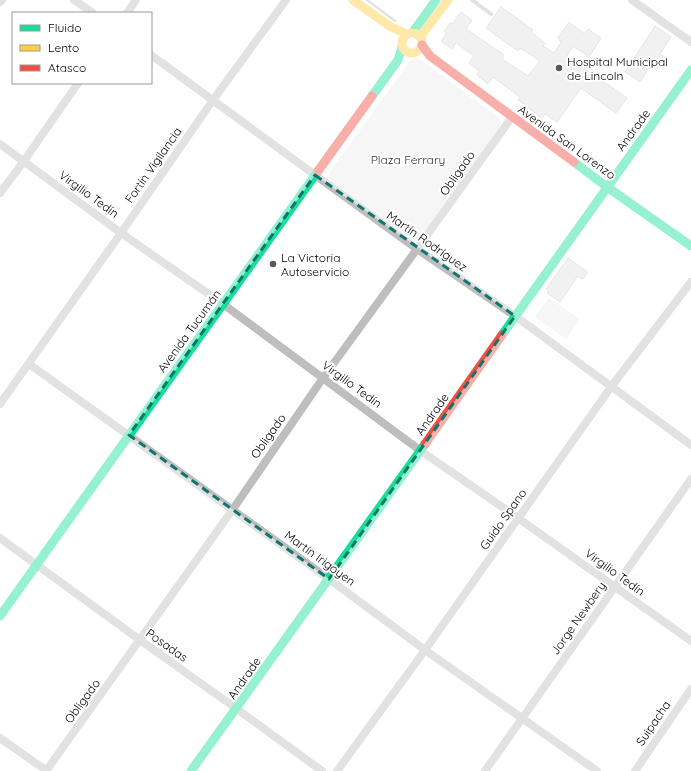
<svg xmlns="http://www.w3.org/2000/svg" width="691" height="771" viewBox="0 0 691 771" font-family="Quicksand,sans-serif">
  <rect width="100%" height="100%" fill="#fff"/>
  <path fill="#ececec" d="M415,58h2l4,2 77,57 3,5 -2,7 -80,111 -6,2 -83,-60c-2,-6 -1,-8 2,-13l78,-108z
    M549,298l31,21 -14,20 -31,-22z"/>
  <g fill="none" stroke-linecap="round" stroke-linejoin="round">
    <path stroke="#bfbfbf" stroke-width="2.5" d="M367,0l28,21"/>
  </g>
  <path fill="#dfdfdf" stroke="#c7c7c7" d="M501,7l32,23 -2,2 14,11 -2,3 11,7 7,-11 -3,-4 11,-16 16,12 3,-5 13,9 -12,19 -16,-11 -6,10 60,42 -11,15 -35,-25 -24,34 -12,-8 -3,4 -24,-18 2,-3 -27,-20 -5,7 -11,-9 2,-4 -10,-8 5,-7 -18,-13 -4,6 -11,-8 6,-8 -3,-2 6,-8 2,1 9,-12 11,8 -6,9 38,26 -2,4 26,17 12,-15 -20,-13 -2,3 -32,-23z
    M655,26l16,11 -11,17 5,3 -9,13 -6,-4 -10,16 -15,-10z
    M568,258l20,14 -5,7 -5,-3 -18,26 -13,-9 2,-2 -3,-2z"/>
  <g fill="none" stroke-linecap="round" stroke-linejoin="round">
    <path stroke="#bebebe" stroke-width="4" d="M472,0l19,14"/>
    <path stroke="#bebebe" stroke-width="8" d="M74,0l19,13
      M632,0l59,42
      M0,2l2,-2
      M127,13l9,-13
      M151,55l164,120 102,74 98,67 176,129
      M0,144l121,89 102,71 198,147 97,67 173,123
      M0,193l24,-32 54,-78
      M29,364l300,215 96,71 172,121
      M0,404l121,-171 92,-133 73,-100
      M0,538l140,102 97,69 85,62
      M0,738l47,33
      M46,771l187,-262 90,-131 94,-129 95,-132
      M337,771l88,-121 186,-263 80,-105
      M485,771l206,-292
      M635,771l56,-82"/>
    <path stroke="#16e098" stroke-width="9" d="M413,32l23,-32
      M372,96l26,-36 4,-13
      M574,162l33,25 84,59
      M502,335l189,-265
      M0,616l318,-445
      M191,771l234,-327"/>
    <path stroke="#ffcf43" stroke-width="9" d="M353,0l38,27 16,7
      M402 43a10 10 0 1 1 20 0a10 10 0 1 1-20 0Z
      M420,37l28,-37"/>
    <path stroke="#f24e42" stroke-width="9" d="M422,45l8,11 144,106
      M318,171l54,-75
      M425,444l77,-109"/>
  </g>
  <path d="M0 0H691V771H0ZM315,175l200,141 -186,263 -200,-144z" fill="#fff" fill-opacity=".55" fill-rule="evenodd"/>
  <path fill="none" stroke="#0f766e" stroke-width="3" stroke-dasharray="8 5" stroke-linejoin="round" d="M315,175l200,141 -186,263 -200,-144z"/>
  <g fill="#595959" stroke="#fff" stroke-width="1.5">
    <circle cx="559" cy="68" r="4"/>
    <circle cx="273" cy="264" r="4"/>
  </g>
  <g text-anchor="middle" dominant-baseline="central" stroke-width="4" stroke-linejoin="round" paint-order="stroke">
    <g font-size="12" fill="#000" stroke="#fff" text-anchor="start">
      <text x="567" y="61">Hospital Municipal<tspan x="567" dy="14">de Lincoln</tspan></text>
      <text x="281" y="257">La Victoria<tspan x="281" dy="14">Autoservicio</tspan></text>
    </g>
    <g font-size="12" fill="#000" stroke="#fff">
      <text transform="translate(633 130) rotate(-54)">Andrade</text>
      <text transform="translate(567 142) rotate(36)">Avenida San Lorenzo</text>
      <text transform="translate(153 165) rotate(-55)">Fortín Vigilancia</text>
      <text transform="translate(457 173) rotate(-55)">Obligado</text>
      <text transform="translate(89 194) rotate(36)">Virgilio Tedín</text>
      <text transform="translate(427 241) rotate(35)">Martín Rodríguez</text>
      <text transform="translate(189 331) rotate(-54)">Avenida Tucumán</text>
      <text transform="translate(352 384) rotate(36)">Virgilio Tedín</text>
      <text transform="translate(432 414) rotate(-55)">Andrade</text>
      <text transform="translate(268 436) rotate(-55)">Obligado</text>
      <text transform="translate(503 519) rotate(-55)">Guido Spano</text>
      <text transform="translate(320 558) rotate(36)">Martín Irigoyen</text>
      <text transform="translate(615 572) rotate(36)">Virgilio Tedín</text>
      <text transform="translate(578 618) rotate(-55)">Jorge Newbery</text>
      <text transform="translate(167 645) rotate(35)">Posadas</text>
      <text transform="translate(244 678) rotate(-55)">Andrade</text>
      <text transform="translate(82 701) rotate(-54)">Obligado</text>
      <text transform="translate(653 723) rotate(-56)">Suipacha</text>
    </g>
    <g font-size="12" fill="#333" stroke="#fff">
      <text x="408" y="159">Plaza Ferrary</text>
    </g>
  </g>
  <rect x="12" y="12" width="140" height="72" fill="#ffffff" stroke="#999999"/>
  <rect x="20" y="25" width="20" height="6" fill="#16e098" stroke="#999999"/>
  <text x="48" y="32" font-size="12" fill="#000000">Fluido</text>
  <rect x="20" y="45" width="20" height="6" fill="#ffcf43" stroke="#999999"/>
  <text x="48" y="52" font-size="12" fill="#000000">Lento</text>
  <rect x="20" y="65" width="20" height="6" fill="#f24e42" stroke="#999999"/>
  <text x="48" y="72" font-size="12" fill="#000000">Atasco</text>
</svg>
